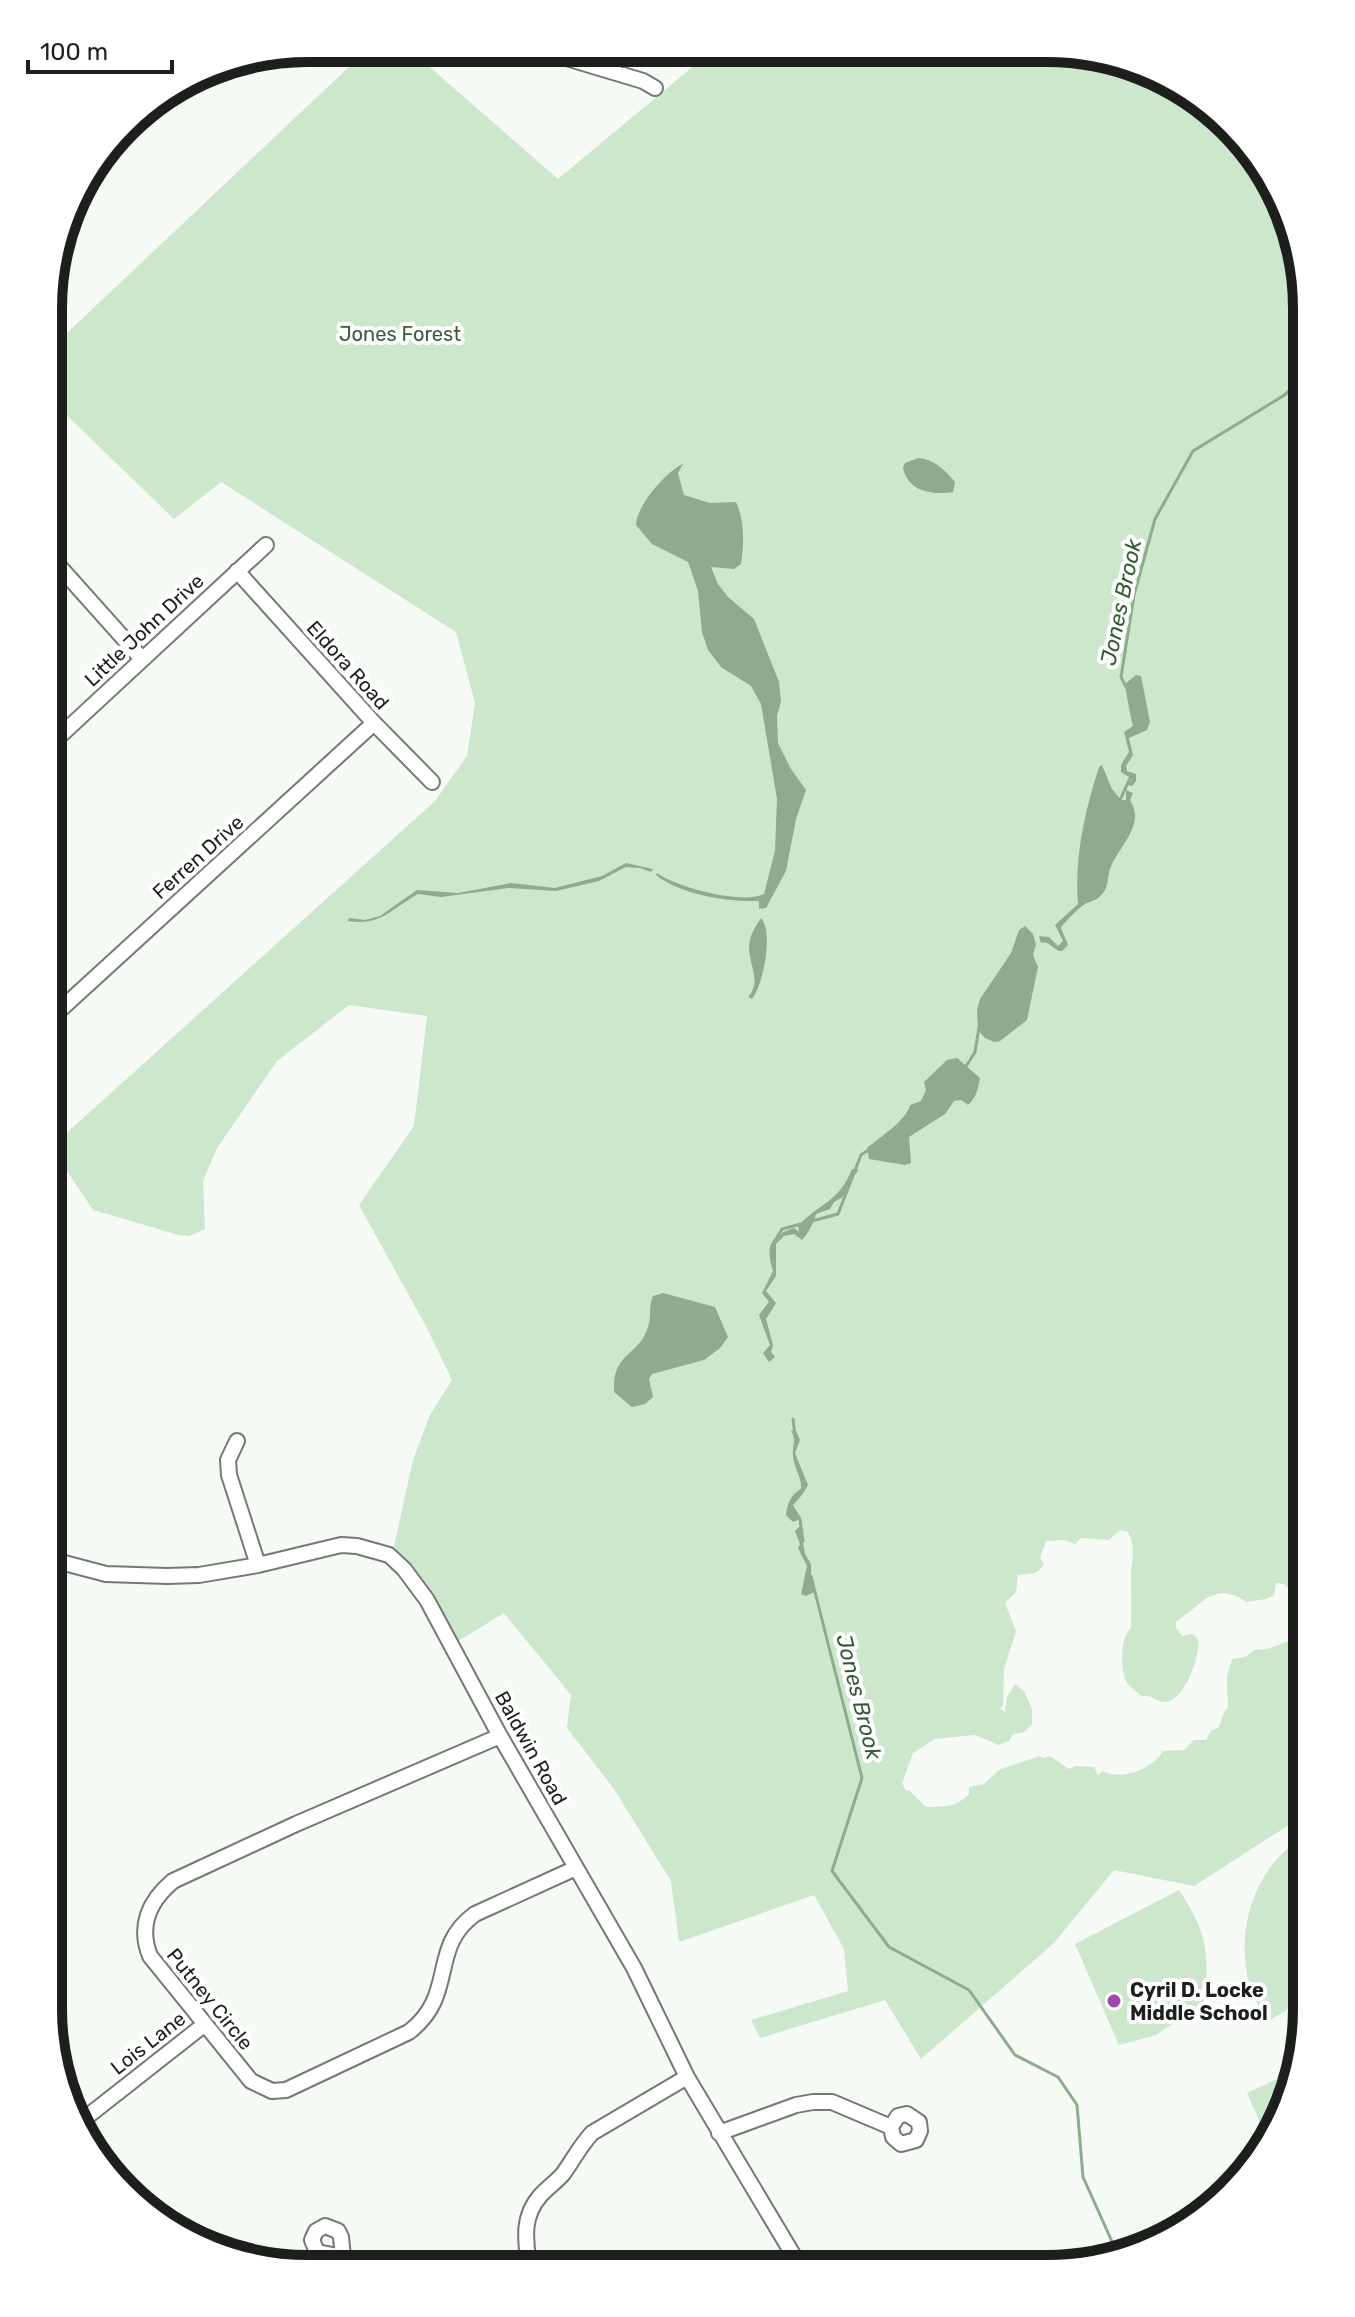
<svg xmlns="http://www.w3.org/2000/svg" width="1355" height="2317" viewBox="0 0 1355 2317" font-family="Rubik,sans-serif">
  <rect width="100%" height="100%" fill="#f5faf5"/>
  <path fill="#cce7cb" d="M369,48h39l150,131 156,-130 367,1 125,52 81,107 20,99v1288l-7,-1 -6,-11 -8,3 -2,-3 -8,-1 -2,12 -8,4 -19,3c-34,-22 -44,2 -71,20v6l6,8 10,-2 6,5c3,16 -14,63 -33,63 -9,0 -14,-8 -24,-6 -5,-6 -15,-11 -16,-18 -4,-11 -4,-33 1,-43 4,-8 4,-2 5,-11 1,-17 0,-34 0,-50 1,-15 5,-28 -3,-42l-8,-2 -11,10 -28,-2 -6,6 -11,-4 -18,1 -6,17 4,6c-7,12 -13,9 -26,11l-2,17 -11,11 11,28 -12,38 -1,36 -3,4 5,3 2,-15 8,-13 9,7 8,18v16l-8,7 -11,2 -4,7 -10,4 -24,-10 -40,4 -22,14 -11,30 4,8 3,-1 17,17c17,0 31,0 43,-13v-7l15,-3 15,-14 40,-14 5,2 6,-2 19,13 7,-3 18,1 4,8 5,-4c19,10 49,-2 60,-20l21,-1 10,-10h12l5,-9 8,-4 5,-15 4,-4 -1,-32 5,-17 13,-2 10,-7 12,-1 40,-15 -1,180 -112,72 -80,-16 -60,73 -133,116 -36,-59 -125,38 -9,-18 97,-29 -4,-42 -30,-54 -135,47 -8,-61 -57,-92 -47,-61 4,-33 -67,-82 -49,30 -61,-97 19,-86 17,-45 22,-35 -25,-52 -68,-123 55,-79 13,-110 -78,-11 -72,56 -60,87 -14,33 2,48 -16,7 -10,-1 -86,-25 -42,-63 384,-346 32,-45 8,-53 -19,-71 -235,-150 -47,37 -124,-120v-50z
    M1306,1835v164l-38,22c-6,-11 -15,-22 -18,-34 -16,-57 4,-121 56,-152z
    M1179,1890c28,42 31,64 25,113l-48,32 -37,10 -44,-101z
    M1296,2070l-9,38 -19,33 -21,-48z"/>
  <path fill="#8fab8e" d="M918,458c16,1 27,12 37,24l-2,10c-21,3 -45,0 -50,-24l2,-5z
    M683,464l-5,9 6,22 26,8 26,-1c9,19 8,42 5,62l-7,5 -23,-2 7,17 10,13 26,22 25,63 2,19 -4,15 1,27 13,26 15,21 -10,29 -10,52 -20,37 -7,1v-8c-32,1 -78,-6 -103,-26l1,-2c19,14 85,32 107,21l11,-43 2,-52 -16,-95 -10,-18 -30,-19 -13,-17 -6,-18 -4,-41 -10,-29 -36,-18 -16,-19c0,-18 30,-54 47,-61z
    M1136,675l5,1 9,46 -3,8 -18,8 4,17 -7,11 1,5 9,3v7l-4,5 -4,-1 4,-6 -11,-7v-7l8,-13 -5,-20 9,-6c-1,-3 -8,-38 -8,-42z
    M1102,765l10,24 9,11h5v-10l7,3 -3,7c16,26 -11,45 -20,69 -3,8 -1,17 -7,24 -5,7 -9,7 -16,10 -4,1 -24,20 -26,25l7,17 -6,6c-9,0 -12,-11 -21,-8l-2,-7 10,1 9,9 5,-5 -8,-16 23,-21c-4,-45 7,-94 21,-137z
    M626,863l27,6 -2,3 -11,-4 -14,-1 -27,14 -43,10 -47,-3 -68,9 -23,-3c-27,15 -36,32 -70,27l1,-3 16,2 15,-4 37,-26 41,3 53,-10 44,5 47,-12z
    M761,918c13,14 2,67 -9,81l-4,-2c14,-15 1,-32 1,-49 0,-12 6,-21 12,-30z
    M1025,926l8,8 3,11 -3,10 5,12 -11,53 -27,21 -6,1 -9,-4 -7,-8 -1,-20 3,-11 31,-46 8,-23z
    M957,1058l23,20c-2,11 -4,20 -12,27l-7,-5 -7,1 -9,13 -36,23 2,26 -6,2 -36,-6 -2,-11c14,-12 38,-26 43,-43l11,-4 5,-11 -2,-8 23,-22z
    M852,1169l7,1 -8,9 -8,18 -9,5 -4,7 -14,5c-2,8 -8,20 -14,26l-8,-6 -10,2 -8,8v32l-10,15 10,12 -10,16 7,26 -2,7 4,5 -6,5 -6,-9 7,-8 -11,-30 10,-13 -7,-9 11,-22c-7,-22 -5,-35 21,-43l5,4 -1,-6c24,-25 40,-23 54,-57z
    M663,1293l52,14 13,30 -8,11 -16,12 -52,14 -3,5 4,18 -8,7 -13,3 -18,-15c-2,-41 25,-35 34,-65 4,-11 0,-20 5,-31z
    M795,1429l5,11 -5,13 13,32c-4,8 -10,15 -17,22l10,12 -8,3 -7,-7c1,-11 5,-21 15,-26 1,-12 -7,-20 -8,-33 -1,-11 4,-16 -2,-25z
    M800,1526l5,28 6,10v13l3,15 -8,4 -5,-2 6,-28 -9,-18 2,-4 -5,-13z"/>
  <g fill="none" stroke-linecap="round" stroke-linejoin="round">
    <path stroke="#8fab8e" stroke-width="3" d="M1126,687l-5,-10 13,-82 21,-76 38,-68 90,-55 24,-20
      M1120,800l11,-24
      M965,1068l10,-16 4,-25
      M812,1221l26,-7 23,-59 9,-6
      M777,1237l5,-8 19,-5
      M793,1419l3,24
      M799,1494l-8,11 9,14 3,22
      M811,1576l51,202 -30,93 57,76 80,43 46,65 43,22 19,28 6,72 35,78"/>
    <g stroke="#757875" stroke-width="18">
      <path id="minor" d="M536,49l107,32 12,7
        M613,72l4,-23
        M50,556l92,103
        M237,571l137,152 58,59
        M50,745l216,-200
        M49,1020l325,-297
        M237,1441l-9,19 1,15 29,90
        M49,1559l57,15 61,2 32,-1 59,-10 83,-20 16,1 32,9 15,14 23,31 73,136 134,232 53,109 114,191
        M500,1736l-204,88 -123,57c-24,20 -35,45 -23,75l101,125 21,10 14,-1 123,-58c49,-38 19,-84 66,-118l101,-46
        M79,2123l126,-99
        M719,2133l77,-28 17,-3h19l59,25 2,10 8,7 15,-4 4,-9 -1,-9 -12,-8 -9,2 -7,11
        M343,2257l-2,-20 -3,-6 -13,-5 -9,5 -4,9 5,12 26,5 11,10
        M529,2268c-3,-27 -8,-50 11,-72 7,-8 16,-14 23,-22 10,-14 17,-28 29,-41l95,-56"/>
    </g>
    <use href="#minor" stroke="#fff" stroke-width="14"/>
  </g>
  <circle fill="#a546ae" stroke="#fff" stroke-width="3" cx="1114" cy="2001" r="8"/>
  <g text-anchor="middle" dominant-baseline="central" stroke-width="8" stroke-linejoin="round" paint-order="stroke">
    <g font-size="20" fill="#345e34" stroke="#fff">
      <text x="400" y="334">Jones Forest</text>
    </g>
    <g font-size="20" fill="#1d1f1d" stroke="#fff">
      <text transform="translate(144 630) rotate(-43)">Little John Drive</text>
      <text transform="translate(348 665) rotate(48)">Eldora Road</text>
      <text transform="translate(198 857) rotate(-42)">Ferren Drive</text>
      <text transform="translate(531 1748) rotate(61)">Baldwin Road</text>
      <text transform="translate(210 1999) rotate(51)">Putney Circle</text>
      <text transform="translate(148 2043) rotate(-38)">Lois Lane</text>
    </g>
    <g font-size="20" font-weight="bold" fill="#1d1f1d" stroke="#fff" text-anchor="start">
      <text x="1130" y="1990">Cyril D. Locke<tspan x="1130" dy="23">Middle School</tspan></text>
    </g>
    <g font-size="22" font-style="italic" fill="#315b32" stroke="#fff">
      <text transform="translate(1121 602) rotate(-78)">Jones Brook</text>
      <text transform="translate(859 1697) rotate(76)">Jones Brook</text>
    </g>
  </g>
  <path d="M0 0H1355V2317H0ZM308 62H1047A246 246 0 0 1 1293 308V2009A246 246 0 0 1 1047 2255H308A246 246 0 0 1 62 2009V308A246 246 0 0 1 308 62Z" fill="#fff" fill-rule="evenodd"/>
  <path fill="none" stroke="#1d1f1d" stroke-width="10" d="M308 62H1047A246 246 0 0 1 1293 308V2009A246 246 0 0 1 1047 2255H308A246 246 0 0 1 62 2009V308A246 246 0 0 1 308 62Z"/>
  <path d="M28 60v12h144v-12" fill="none" stroke="#1d1f1d" stroke-width="4"/>
  <text x="40" y="60" font-size="24" fill="#1d1f1d" stroke="#ffffff" stroke-width="6" paint-order="stroke">100 m</text>
</svg>
